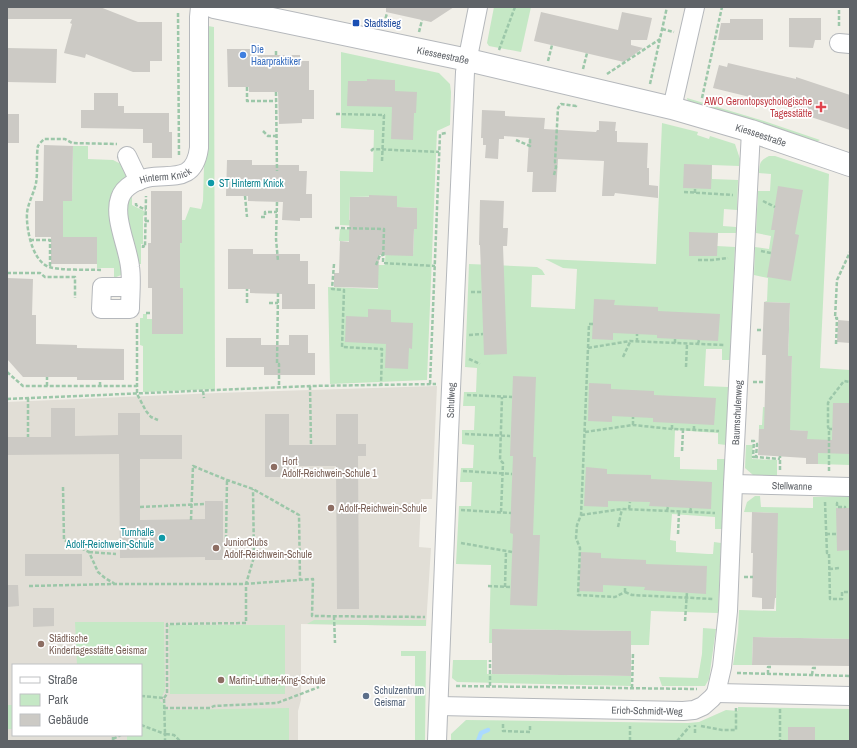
<svg xmlns="http://www.w3.org/2000/svg" width="857" height="748" viewBox="0 0 857 748" font-family="'Archivo Narrow',sans-serif">
  <rect width="100%" height="100%" fill="#f1efe8"/>
  <path fill="#e1ded6" fill-rule="evenodd" d="M437,386l-5,113h-11l-2,48 12,1 -5,78 -125,-2v76l-3,11v30h-291v-339l210,-9zM13,665h128v70h-128z"/>
  <path fill="#c5e8c5" d="M494,7h37l-10,45 -32,-6 -2,-3z
    M208,26l6,1 1,362 -72,3v-46l-3,-1v-27h3v-4h4v5h5v15h30l-2,-46v-45h2v-23h3l5,-13 11,2 2,-8z
    M341,52l98,21 11,11 1,8 -1,33 -13,6 -10,249 -97,4 -2,-97 50,2v-24h7l1,-29 5,19h22l1,-26h3v-21l-20,-1v-11l-47,1 -1,23 11,1v5l-20,-1v-54l33,1 1,-42 -33,-2z
    M687,98l77,23 56,19 -7,4 -125,-42z
    M662,123l36,9 -1,3 12,4 1,-3 25,8 5,15 -1,7 -27,-1v14l26,1 -1,30 -13,-1 -1,17 13,1v6h-18l-1,13 18,1 -5,113h-8v-11h-16l-2,37 24,1 -2,58 -8,-1v-11l-43,-3 -1,27h6v12l37,1v-11h8l-3,70h-7v-12l-43,-3 -2,26 6,1v11l32,2h5l1,-12 7,1 -3,70 -67,-2 -2,34h-18v-14l-132,-2h-7v14h-3l2,-78 -35,-1 3,-58h12l1,-24h-12l1,-14h12l1,-23 -12,-1v-14h12l1,-24h-12l1,-14h12l1,-24 -12,-1 4,-103 68,3 5,3 3,5h-13l-1,32 44,2 2,-40 -14,-1 -18,-9 111,5z
    M73,146h15v13l25,1 12,6 4,13 -19,25v15l14,52 -3,4 -7,3v-10h-17v-31h-34v-36h9z
    M769,156h6l54,18 -9,194 30,2v95l-32,-1v-14l-11,-1v-18l-48,-2v-4h3l1,-18 27,2 2,-53h-4l2,-53 -26,-1 3,-1 1,-23 -14,-3 1,-28 14,2 2,-13 -15,-3 2,-42h12l1,-17 -12,-1c1,-10 0,-12 10,-17z
    M140,185l5,1 -1,3h-5l-7,7v9l12,6 1,4 -2,1v28h-2v20h-5l-13,-52c1,-13 6,-20 17,-27z
    M340,229l40,2 -1,11 -40,-1z
    M746,445h7l-1,14 25,1v16l-24,-1 -8,-7z
    M755,496h5l1,11 52,1v-11l37,-1v143l-97,-2 -1,28h-19l5,-32 1,-23 37,1 1,-98 -33,-1 3,-10z
    M314,620h112v6l-119,-2z
    M75,622h89l1,68 -5,11 6,4v5l123,-2v33h-162v-6h14v-70h-64z
    M169,625h116v69h-115z
    M703,628l13,1 -7,50 -4,7h-43l-3,-9 39,1 4,-24z
    M401,651h25l-1,90h-10v-85h-14z
    M453,660h34v14l144,2v10l-174,-4 -5,-4z
    M7,705h6v24h-6z
    M738,707l112,2v32h-399v-7l15,-14 222,3 11,-1 27,-12 12,1z"/>
  <g fill="none" stroke-linecap="round" stroke-linejoin="round">
    <path stroke="#aadaff" stroke-width="4.5" d="M478,741l3,-8 7,-3"/>
  </g>
  <path fill="#cccac5" d="M7,7h93l38,15h24v39h-12v11h-17l-47,-18 -1,4 -21,-5 8,-29 -2,-1 2,-4h-65z
    M386,7h68l-23,15 -45,-10z
    M541,12l77,18 4,-18 30,6 -5,22h-16v5l12,3 -19,14 -90,-21z
    M789,18h32v22h-6l-2,8 -24,-1z
    M730,19h33v21h-45l3,-17h9z
    M7,48l50,1 -1,34 -49,-1z
    M227,49h25v6h48v6h9v29h5v29h-12v4l-23,1 -1,-32h-29v-5h-21z
    M728,63l68,16v-2l54,18v35l-48,-16 1,-4 -90,-22 6,-23 8,2z
    M367,79l28,1v11l22,1 -1,21h-2l-1,27 -22,-1 1,-32 -45,-1 1,-25h19z
    M94,93h24v13h6v7h45v19h3v26h-20v-15h-9v-14l-62,-1v-18h13z
    M482,110l23,1v5l40,2 -1,11 52,3 1,-2h2v-9l17,1 -1,9h2v11l31,1 -1,25h2v17l9,1v12l-43,-5 -1,3h-12l2,-35 -46,-2 -2,33h-24l1,-20h-6l2,-34 -25,-2v3h-5l-1,20 -13,-1 1,-13h-3v-7h-2z
    M7,114h12v29h-12z
    M44,145l29,1 -1,55h-9v36h-28v-36h8z
    M227,160h25v5h47v6h8l-1,23h6v24h-12v3l-18,-1 1,-18 -35,-1v-5h-22z
    M684,164l28,1 -1,24 -28,-1z
    M778,186l25,4 -8,44 4,1 -8,46 -24,-4 8,-47h-4z
    M151,191h31v52h-2v45h3v46h-31v-46h-4v-45h3z
    M369,195l28,1v11l20,1v21h-3l-1,27 -34,-1 -1,33 -44,-1v-14h5l1,-32 9,1 1,-45h19z
    M480,200l24,1 -1,27h5l-1,18h-4l4,108 -23,1 -4,-110h-1z
    M689,232l29,1 -1,23h-28z
    M51,237h46v27h-46z
    M228,249h25v5h47v7h8v23h7v25h-33v-15l-32,-1v-4h-22z
    M7,278l26,1 -1,36h4v29l41,1v3l47,1v31h-47v-3h-54l-16,-18z
    M594,299l21,1 -1,5 44,2v4l62,3 -2,27 -61,-3v-3l-44,-2v7l-21,-1z
    M764,302l26,1 -2,53h4l-2,74 18,1 -1,8 25,1 1,-37h17v51l-32,-1v11h-12v-6l-48,-3 1,-26h5l2,-74h-4z
    M368,309l23,1v12l22,1 -1,26 -3,-1 -1,21 -23,-1 1,-24 -41,-2 1,-26 22,1z
    M838,320l12,1v22l-13,-1z
    M289,335h19v18h7v22h-51v-8h-38v-29h35v7h28z
    M513,376l23,1 -3,80h3l-3,78h7l-3,71 -27,-1 3,-71 -3,-1 3,-77h-3z
    M589,383l22,1v5l43,2v4l62,3 -2,27 -61,-3v-4l-41,-2v6l-24,-1z
    M51,408h24v28l43,-1v-22h22v22h42v24h-42v61l65,-1v-18h18v59h-18v-3l-85,1 -1,-104 -112,1v-18h44z
    M265,414h24v31h47v-31h22v30h8v12h-8l1,153h-22l-1,-143h-47v11h-24z
    M586,467l21,2v5l44,1v4l61,3 -1,27 -62,-3 1,-4 -42,-1v6l-24,-1z
    M836,508h14v42l-13,1z
    M752,512l26,1 -2,85h-1l-1,11h-12v-11l-10,-1 1,-44h-2z
    M581,552l20,1v5l45,2v4l61,2 -1,28 -62,-4 1,-3 -42,-2v7l-24,-1z
    M25,554h57v22h-57z
    M7,585h11l1,21 -12,1z
    M33,608h21v18l-21,1z
    M492,629l139,2v45l-139,-2z
    M753,637l97,2v27l-98,-1z
    M788,727h27v14h-27z"/>
  <g fill="none" stroke-linecap="round" stroke-linejoin="round">
    <g stroke="#b5b8bc" stroke-width="20">
      <g id="minor">
        <path d="M839,43l11,1"/>
        <path d="M672,108l23,-101"/>
        <path d="M127,156l12,25"/>
        <path id="s1" d="M130,287h-28l-1,22h29c0,-13 2,-29 0,-42 -2,-20 -17,-50 -10,-69 2,-6 7,-11 12,-14 27,-18 61,8 67,-36v-131l1,-10"/>
        <path id="s2" d="M733,484l117,3"/>
        <path d="M716,693l134,3"/>
        <path id="s3" d="M439,706l244,5 11,-1 9,-4 9,-8 4,-5 6,-26 6,-56 5,-127 18,-353"/>
        <path id="s4" d="M437,741l12,-307 16,-362 13,-65"/>
      </g>
    </g>
    <g stroke="#b5b8bc" stroke-width="24">
      <g id="tertiary">
        <path id="s5" d="M214,7l254,53 204,48 79,23 99,34"/>
      </g>
    </g>
    <path stroke="#9cc7a9" stroke-width="2.5" stroke-dasharray="4 2" stroke-linecap="butt" d="M178,13l1,144
      M384,24l3,-11
      M839,26v-19
      M662,29l12,3
      M419,32l3,-12
      M499,50l16,-43
      M276,61v-11
      M548,61l4,-16
      M583,69l4,-16
      M607,74l53,-35
      M650,84l17,-77
      M247,87v14h29
      M276,92l1,79
      M702,98l20,-91
      M336,114l48,1 -2,46
      M263,131l5,5h8
      M516,140l14,6v-8
      M371,151l2,-2 66,3
      M554,175l2,-8 -1,-5 3,-54 3,-4 15,2v-2
      M684,192l49,3
      M695,193v-4
      M245,196l2,21
      M763,201l12,6
      M277,202l-1,37 2,22
      M136,203v2l10,5
      M261,217h4v-5h12
      M145,221h6
      M335,228l49,1 -1,34 52,3
      M30,240h20v27
      M143,248v-2l2,1 1,-51
      M761,251l10,2
      M698,260h14l16,-2
      M334,264l-2,25 12,1 -2,57 40,2 -1,36
      M376,265l4,-10h3
      M101,270c-14,-1 -38,1 -52,-3 -17,-6 -23,-39 -22,-54 1,-10 7,-20 9,-30 2,-10 0,-28 2,-37 1,-2 4,-5 6,-7h21l7,4 45,1
      M7,273h33l5,4h30v21
      M471,292h10
      M278,293l-1,71h2v24
      M247,303v-14
      M269,303h9
      M146,313h6
      M137,323v71l9,17 5,6 7,3
      M593,324h-4l-7,168 -1,23 -4,10 -1,13 4,10 -2,47 37,2 10,-5
      M757,330h6
      M469,335l14,-1
      M637,342v-8
      M675,343v-4
      M698,344l1,-4
      M836,344l1,-26h-2l2,-38 13,-28
      M588,348l42,-7 94,4
      M623,357l7,-15
      M469,359l11,5
      M686,367l1,-23
      M7,372l16,14h114
      M753,382h12
      M430,384l10,-250 6,-1
      M47,386v-9
      M100,386v-6
      M310,386l1,59
      M203,391l1,7
      M467,395l45,2
      M28,398v39
      M7,399l303,-13 126,-2
      M633,425v-8
      M672,429v-6
      M829,429l-1,-2v-24l2,-4 14,-18 6,1
      M694,430v-6
      M585,432l48,-7 39,4 47,2
      M465,434l45,2
      M751,441h3l-1,16h3
      M758,444h-1l-1,13 24,2
      M682,451l1,-21
      M780,470v-14
      M463,471l49,3
      M829,471v-42h3
      M63,487l1,53 25,12 9,20 7,6 10,6
      M825,502l2,51h2l1,46h12v-7h8
      M836,503h1v4h8v1
      M140,507l65,-3
      M629,509l1,-7
      M461,510l50,3
      M667,511l1,-4
      M501,512l2,-49 -3,-3 2,-63
      M690,512l1,-4
      M581,515l41,-6 93,4
      M191,520l2,-54 34,14 26,9 46,26 1,64
      M618,527l4,-18
      M678,534l1,-22
      M826,534h10
      M226,539l1,-59
      M461,543l51,9
      M89,552l27,2
      M829,569l11,-1
      M744,577h9
      M29,586l86,-2h128l70,-5 -1,37 113,1
      M488,586l23,1
      M505,587l1,-36
      M625,592l7,3 82,4
      M625,592v-6
      M334,616l1,27
      M685,621l2,-29
      M737,673l113,3
      M768,674v-7h3
      M812,675l1,-7h3
      M456,686l241,3
      M490,686v-26
      M632,688l1,-35
      M141,696l23,2 1,36 9,1 6,6
      M164,698l3,-4v-70l79,-1v-39l8,-27 -1,-68
      M164,708h46l4,-2 63,-3 42,-16
      M780,709v32
      M503,724v7l27,1v-8
      M141,725l24,9v7
      M701,726l21,4h14v-22
      M695,733v-8
      M113,739l8,-4
      M113,741v-6
      M630,741v-15
      M677,741l13,-15"/>
    <use href="#minor" stroke="#fff" stroke-width="18"/>
    <use href="#tertiary" stroke="#fff" stroke-width="22"/>
  </g>
  <rect fill="#1a4fb4" stroke="#fff" stroke-width="1.5" x="352" y="19" width="8" height="8" rx="2"/>
  <circle fill="#3f7fe0" stroke="#fff" stroke-width="1.5" cx="243" cy="55" r="4"/>
  <path fill="#e0444e" stroke="#fff" stroke-width="1.5" d="M819 101h4v4h4v4h-4v4h-4v-4h-4v-4h4z"/>
  <g fill="#0f9aa8" stroke="#fff" stroke-width="1.5">
    <circle cx="211" cy="183" r="4"/>
    <circle cx="162" cy="538" r="4"/>
  </g>
  <g fill="#8d6e63" stroke="#fff" stroke-width="1.5">
    <circle cx="274" cy="467" r="4"/>
    <circle cx="331" cy="508" r="4"/>
    <circle cx="216" cy="548" r="4"/>
    <circle cx="41" cy="644" r="4"/>
    <circle cx="221" cy="680" r="4"/>
  </g>
  <circle fill="#5c6f8a" stroke="#fff" stroke-width="1.5" cx="366" cy="696" r="4"/>
  <g text-anchor="middle" dominant-baseline="central" stroke-width="3.5" stroke-linejoin="round" paint-order="stroke">
    <g font-size="10" fill="#164399" stroke="#fff" text-anchor="start">
      <text x="364" y="23">Stadtstieg</text>
    </g>
    <g font-size="10" fill="#366cbe" stroke="#fff" text-anchor="start">
      <text x="251" y="49">Die<tspan x="251" dy="12">Haarpraktiker</tspan></text>
    </g>
    <g font-size="10" fill="#5f6368" stroke="#fff">
      <text stroke="none"><textPath href="#s5" startOffset="234">Kiesseestraße</textPath></text>
      <text stroke="none"><textPath href="#s5" startOffset="562">Kiesseestraße</textPath></text>
      <text stroke="none"><textPath href="#s1" startOffset="245">Hinterm Knick</textPath></text>
      <text stroke="none"><textPath href="#s4" startOffset="341">Schulweg</textPath></text>
      <text stroke="none"><textPath href="#s3" startOffset="565">Baumschulenweg</textPath></text>
      <text stroke="none"><textPath href="#s2" startOffset="59">Stellwanne</textPath></text>
      <text stroke="none"><textPath href="#s3" startOffset="208">Erich-Schmidt-Weg</textPath></text>
    </g>
    <g font-size="10" fill="#be3a42" stroke="#fff" text-anchor="end">
      <text x="812" y="101">AWO Gerontopsychologische<tspan x="812" dy="12">Tagesstätte</tspan></text>
    </g>
    <g font-size="10" fill="#0d838f" stroke="#fff" text-anchor="start">
      <text x="219" y="183">ST Hinterm Knick</text>
      <text x="154" y="532" text-anchor="end">Turnhalle<tspan x="154" dy="12">Adolf-Reichwein-Schule</tspan></text>
    </g>
    <g font-size="10" fill="#785e54" stroke="#fff" text-anchor="start">
      <text x="282" y="461">Hort<tspan x="282" dy="12">Adolf-Reichwein-Schule 1</tspan></text>
      <text x="339" y="508">Adolf-Reichwein-Schule</text>
      <text x="224" y="542">JuniorClubs<tspan x="224" dy="12">Adolf-Reichwein-Schule</tspan></text>
      <text x="49" y="638">Städtische<tspan x="49" dy="12">Kindertagesstätte Geismar</tspan></text>
      <text x="229" y="680">Martin-Luther-King-Schule</text>
    </g>
    <g font-size="10" fill="#4e5e75" stroke="#fff" text-anchor="start">
      <text x="374" y="690">Schulzentrum<tspan x="374" dy="12">Geismar</tspan></text>
    </g>
  </g>
  <rect width="857" height="748" fill="none" stroke="#5f6368" stroke-width="16"/>
  <rect x="12" y="664" width="130" height="72" fill="#ffffff" stroke="#bfc1c3"/>
  <rect x="20" y="677" width="20" height="6" fill="#ffffff" stroke="#bfc1c3"/>
  <text x="48" y="684" font-size="12" fill="#5f6368">Straße</text>
  <rect x="20" y="694" width="20" height="12" fill="#c5e8c5" stroke="#bfc1c3"/>
  <text x="48" y="704" font-size="12" fill="#5f6368">Park</text>
  <rect x="20" y="714" width="20" height="12" fill="#cccac5" stroke="#bfc1c3"/>
  <text x="48" y="724" font-size="12" fill="#5f6368">Gebäude</text>
</svg>
